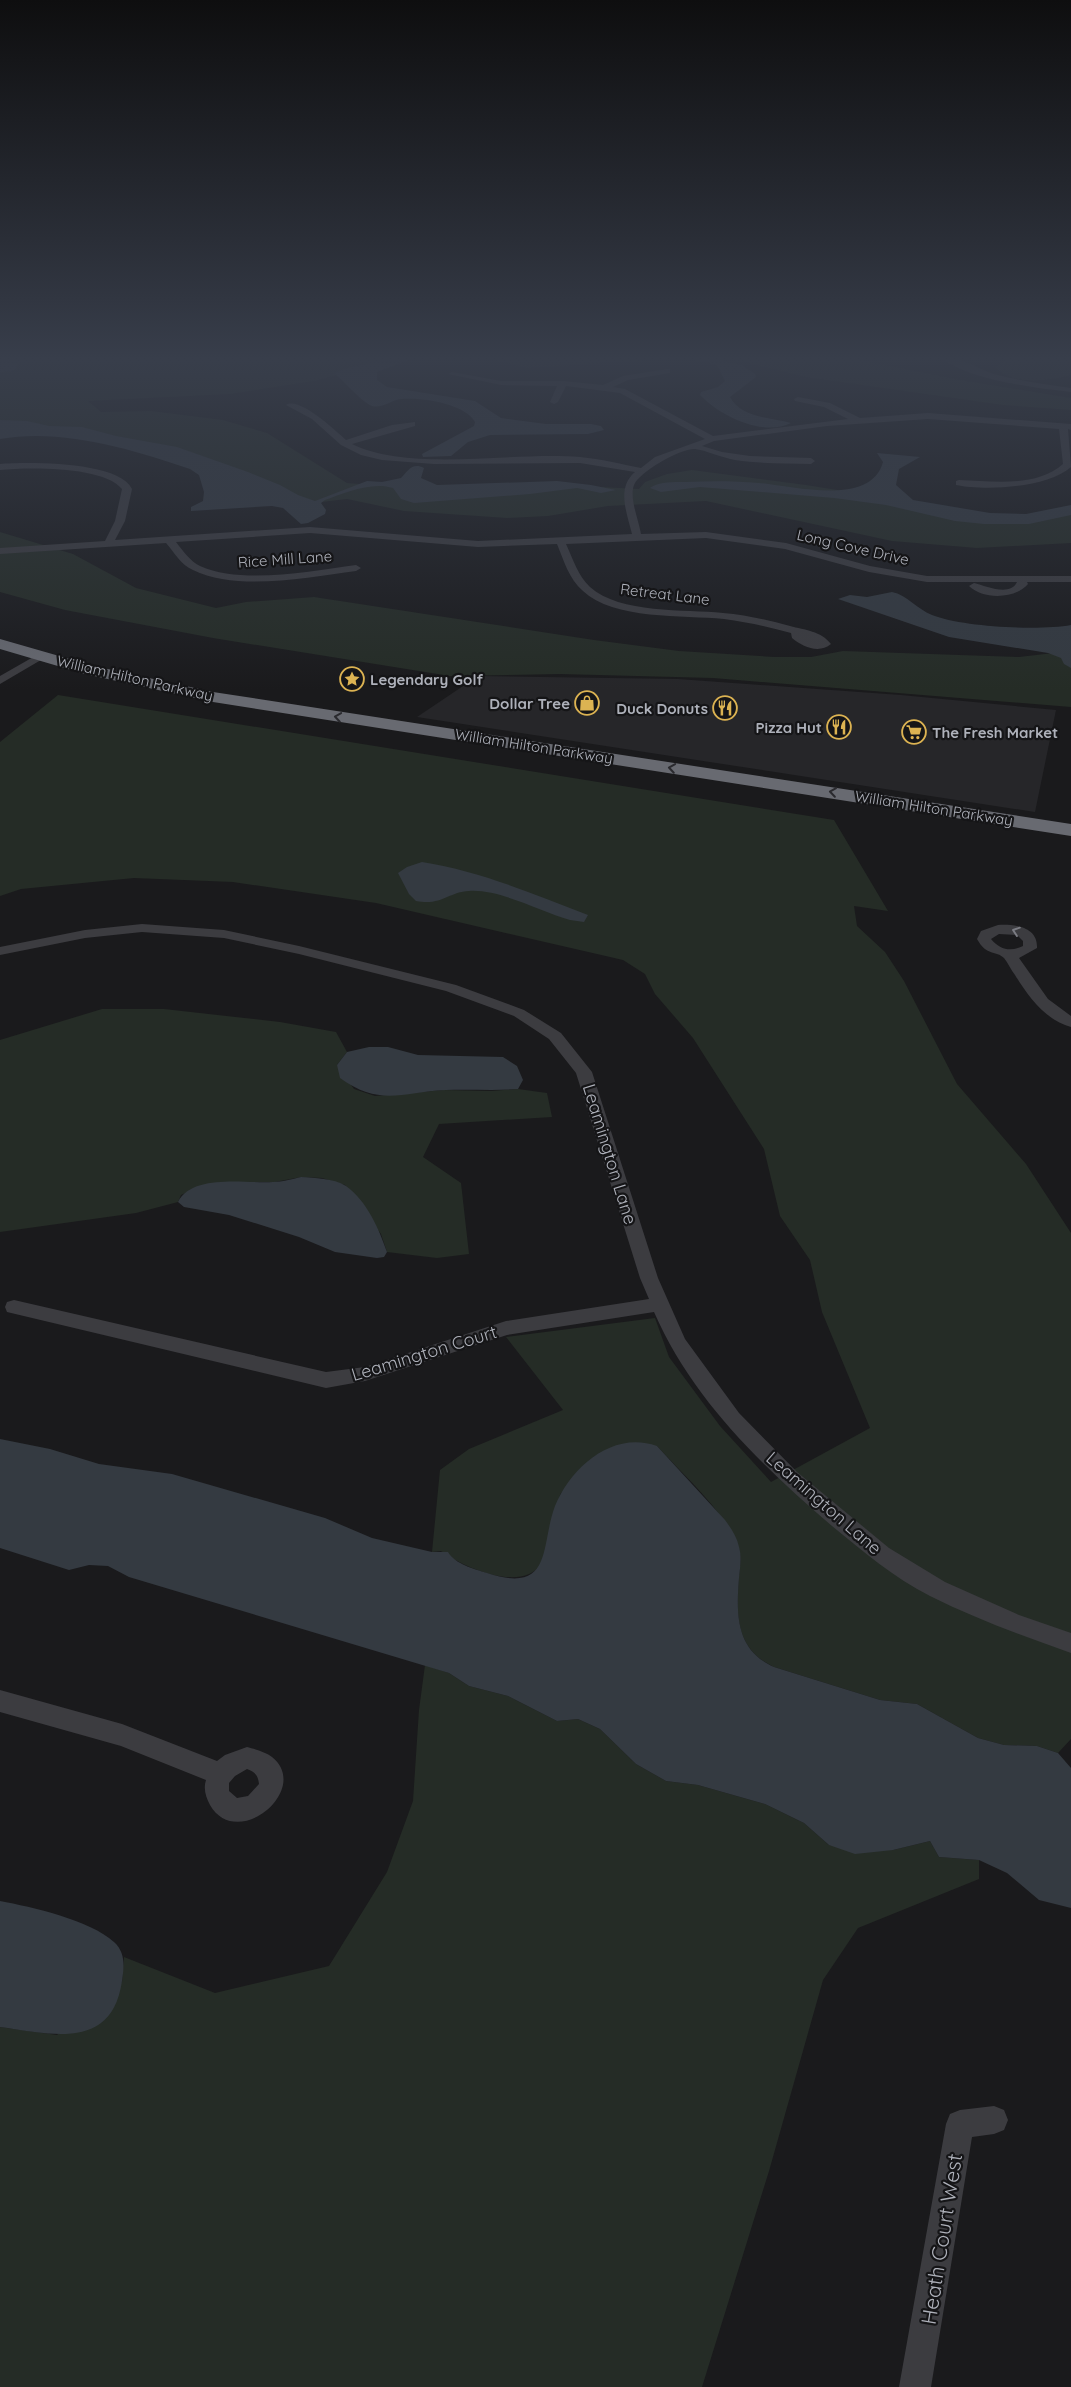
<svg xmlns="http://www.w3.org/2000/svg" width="1071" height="2387" font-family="Quicksand,sans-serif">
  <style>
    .built { fill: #262629 }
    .green { fill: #252c26 }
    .water { fill: #343a41 }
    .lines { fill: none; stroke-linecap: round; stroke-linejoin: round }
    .minor { fill: #3c3c40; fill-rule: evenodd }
    .highway { fill: #686a71; fill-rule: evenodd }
    .oneway { stroke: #2a2a2e }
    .oneway2 { stroke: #7b7c83 }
    .labels { text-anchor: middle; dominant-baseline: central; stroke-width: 4.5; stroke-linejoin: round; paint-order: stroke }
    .far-street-label { font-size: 15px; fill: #aeb1ba; stroke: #151517 }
    .far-poi-label { font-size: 15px; font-weight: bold; fill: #aeb1ba; stroke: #151517; text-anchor: end }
    .street-label { font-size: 18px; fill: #aeb1ba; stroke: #151517 }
    .near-street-label { font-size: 21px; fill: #aeb1ba; stroke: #151517 }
  </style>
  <rect width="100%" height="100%" fill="#1a1a1c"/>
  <path class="built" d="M 478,676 L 678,679 L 901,695 L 1056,710 L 1035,812 L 417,717 Z"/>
  <path class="green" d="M 16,356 L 424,356 L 402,358 L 314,381 L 230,394 L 88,401 L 101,412 L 151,411 L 223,420 L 267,433 L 347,483 L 414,488 L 560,485 L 639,489 L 645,482 L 667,474 L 692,470 L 806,485 L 1020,519 L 1071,510 L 1071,543 L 977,548 L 892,541 L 706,501 L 608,506 L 548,516 L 507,518 L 404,511 L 347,499 L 304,504 L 140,446 L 0,428 L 0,358 Z
    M 474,356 L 840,356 L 960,380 L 1071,398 L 1071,410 L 1003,405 L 806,377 L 732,359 L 662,359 L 528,368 Z
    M 1002,356 L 1071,356 L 1071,375 C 1048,381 1013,386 995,367 L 1005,361 Z
    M 0,532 L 73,554 L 136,588 L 216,608 L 246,602 L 314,597 L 594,640 L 679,651 L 774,657 L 811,657 L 843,651 L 1019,657 L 1071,651 L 1071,707 L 713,678 L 560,674 L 450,676 L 213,638 L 65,610 L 0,592 Z
    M 58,695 L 834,820 L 888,911 L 854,906 L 857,926 L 885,952 L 904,981 L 957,1084 L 1026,1164 L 1071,1233 L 1071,1739 L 1058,1753 L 1037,1746 L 1004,1745 L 978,1738 L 917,1704 L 880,1700 L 774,1667 C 735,1649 736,1614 739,1576 C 740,1567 742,1555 738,1546 C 723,1509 684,1476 657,1446 L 561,1493 C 552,1514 552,1546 542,1563 C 522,1594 463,1567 441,1551 L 432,1552 L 440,1470 L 469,1449 L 563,1410 L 506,1337 L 655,1318 L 669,1357 L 720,1426 L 771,1482 L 870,1428 L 822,1312 L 810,1260 L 780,1216 L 764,1149 L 693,1038 L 655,994 L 645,974 L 623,960 L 376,903 L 233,882 L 134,878 L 21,889 L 0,896 L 0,742 Z
    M 102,1009 L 164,1009 L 280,1022 L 336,1032 L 347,1052 L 337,1065 L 354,1089 L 375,1096 L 444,1090 L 491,1091 L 518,1089 L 547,1093 L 552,1117 L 439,1124 L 423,1157 L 461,1183 L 469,1254 L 437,1258 L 387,1252 L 381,1234 L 345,1185 L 322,1178 L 301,1177 L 275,1182 L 250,1182 L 199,1187 L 181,1195 L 178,1202 L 136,1213 L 0,1232 L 0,1040 Z
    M 425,1665 L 449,1673 L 469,1686 L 508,1696 L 557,1721 L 578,1719 L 600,1729 L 636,1764 L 666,1781 L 698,1785 L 765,1804 L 804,1823 L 829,1845 L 893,1850 L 930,1841 L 939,1857 L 979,1860 L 979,1879 L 858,1928 L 823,1980 L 769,2171 L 702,2387 L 0,2387 L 0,2027 L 57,2035 L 122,1982 L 124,1957 L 215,1993 L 329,1966 L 387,1872 L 413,1801 L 419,1710 Z"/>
  <path class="water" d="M 1,356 L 50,356 L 12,358 L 9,363 L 17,364 L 17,367 L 13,371 L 0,372 Z
    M 390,356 L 419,356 L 377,372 L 377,380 L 387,387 L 475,401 L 501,418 L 546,424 L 591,424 L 601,426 L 604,430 L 588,434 L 490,435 L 468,442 L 451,456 L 423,457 L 422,454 L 474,426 L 475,422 C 465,403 420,397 401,399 C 391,400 382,409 372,406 C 363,403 344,381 335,374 C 340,366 378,365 390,356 Z
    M 679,356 L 713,356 L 726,362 L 742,365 L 755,374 L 756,377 L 730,397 C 741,418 770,417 791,423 C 763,437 720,416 700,395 L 701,392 L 718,387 L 725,381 L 717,365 Z
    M 0,420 L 27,421 L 49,426 L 82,427 L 116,436 L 177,447 L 248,472 L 280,485 L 298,495 L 315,501 L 367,481 L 382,482 L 401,478 C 408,471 412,462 424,468 L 421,478 L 437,485 L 557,481 L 591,485 L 616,490 L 601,493 L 577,488 L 530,494 L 414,503 L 401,499 L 393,488 C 372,481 344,493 325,500 L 321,503 L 326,510 L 325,514 L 308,523 L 301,524 L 283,508 L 272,506 L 191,511 L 191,507 L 203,501 L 204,492 L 199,475 L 190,469 C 131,449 62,428 0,439 Z
    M 877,453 L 920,457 L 899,469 L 896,485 L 913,500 L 990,513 L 1026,514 L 1071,505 L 1071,515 L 1029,524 L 984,524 L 955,521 L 886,505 L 834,498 L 700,487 L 661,492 L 650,488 C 659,481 676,482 687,482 C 711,481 735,481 759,483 C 793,486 871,507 883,462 Z
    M 892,592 C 907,595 917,609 932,615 C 962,627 1039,631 1071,625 L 1071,668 L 1064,664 L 1061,658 L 1048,653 L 949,637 L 838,599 L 850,595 L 867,597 Z
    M 422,862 C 480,871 533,894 588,915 L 584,922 L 570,920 C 539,911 500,889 469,891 C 448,892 442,906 416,901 L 409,894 L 398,873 L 407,867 Z
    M 369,1047 L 388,1047 L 418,1055 L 503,1057 L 517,1066 L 523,1080 L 518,1089 C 494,1091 470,1089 446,1090 C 402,1092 380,1107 340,1078 L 337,1065 L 347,1052 Z
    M 301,1177 C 315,1178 333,1178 346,1186 C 367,1201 379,1229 387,1252 L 384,1257 L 377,1258 L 335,1252 L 299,1237 L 229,1215 L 184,1207 L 178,1202 C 193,1173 247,1184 273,1182 C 282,1182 292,1179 301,1177 Z
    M 0,1439 L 50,1449 L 99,1464 L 172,1474 L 325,1518 L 372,1538 L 432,1552 L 448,1552 C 455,1564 474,1569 487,1573 C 554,1595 540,1545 555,1506 C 571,1467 613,1430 657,1446 L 725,1520 C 731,1528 737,1537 739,1547 C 742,1557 740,1568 739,1578 C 736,1615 736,1650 774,1667 L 880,1700 L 917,1704 L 978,1738 L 1004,1745 L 1037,1746 L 1058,1753 L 1071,1768 L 1071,1908 L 1039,1900 L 1007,1873 L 979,1860 L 939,1857 L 930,1841 L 893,1850 L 855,1854 L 829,1845 L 804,1823 L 765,1804 L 698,1785 L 666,1781 L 636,1764 L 600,1729 L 578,1719 L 557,1721 L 508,1696 L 469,1686 L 449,1673 L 129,1577 L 108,1566 L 89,1565 L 69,1570 L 0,1548 Z
    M 0,1901 C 32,1907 90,1920 114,1942 C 126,1953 124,1967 122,1981 C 112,2051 51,2034 0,2027 Z"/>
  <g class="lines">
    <path class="minor" d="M 939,356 C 956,354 977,369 994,374 C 1019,381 1045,384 1071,388 L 1071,392 C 1036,388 966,380 939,356 Z
      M 667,369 L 670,369 L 670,373 L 628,380 L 613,387 L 625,389 L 713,436 L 848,419 L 824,407 L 795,401 L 794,399 L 798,397 L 830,403 L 860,418 L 928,413 L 1071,424 L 1071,430 L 1068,429 L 1071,467 C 1047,488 986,491 956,485 L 956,481 L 959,480 C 992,481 1036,488 1063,464 L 1059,429 L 928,419 L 827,426 L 714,441 L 702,446 L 722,452 L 750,456 L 811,458 L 815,461 L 811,464 C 786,463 760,464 735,460 C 723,458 705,450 695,449 C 681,448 639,472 634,485 C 629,498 639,521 641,534 L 706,532 L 786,543 L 870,566 L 927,576 L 1071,576 L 1071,582 L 1027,582 L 1028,584 C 1016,599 983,600 969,586 L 974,583 C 986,586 1010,597 1017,582 L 927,582 L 869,572 L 785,549 L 706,538 L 566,544 C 573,559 578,576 590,587 C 620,614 685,609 723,613 C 746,615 768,620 790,626 C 805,630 821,631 831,644 C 819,654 803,647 792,638 L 791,633 C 769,627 747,622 724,619 C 684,615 613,620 583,591 C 569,579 564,561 557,544 L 478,547 L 310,533 L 176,542 C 183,551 190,561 200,566 C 242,585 311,571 356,565 L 361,568 L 356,571 C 308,577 238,592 193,570 C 181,565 174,552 166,543 L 0,554 L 0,548 L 105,541 L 115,521 L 122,489 C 104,466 28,467 0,470 L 0,464 C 28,462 118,461 132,489 L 125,521 L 115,540 L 310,527 L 478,541 L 632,534 C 627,513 616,488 635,472 L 580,463 L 434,464 L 382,460 L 361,455 L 341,445 L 312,419 L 286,405 C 299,396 336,431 346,440 L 392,425 L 415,422 L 415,426 L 352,444 C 411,473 514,451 580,457 C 601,459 621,464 641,468 L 655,457 L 705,439 L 620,393 L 566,386 L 558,402 L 554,404 L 550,402 L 557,386 L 501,385 L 448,374 L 452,372 L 501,381 L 563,381 L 603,385 L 623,376 Z
      M 42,652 L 48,655 L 46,657 L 0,684 L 0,676 Z
      M 142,924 L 224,930 L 299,946 L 456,985 L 524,1010 L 561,1033 L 592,1072 L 658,1278 L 685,1339 L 739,1413 L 797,1472 L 889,1548 L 945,1582 L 1019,1615 L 1071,1633 L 1071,1653 C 1023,1636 976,1619 930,1596 C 894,1578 863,1551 832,1526 C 761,1465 692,1399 654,1312 L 507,1335 L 365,1381 L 326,1388 L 7,1312 L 5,1307 L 7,1302 L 14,1300 L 326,1372 L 365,1367 L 506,1321 L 649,1299 L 640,1278 L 576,1073 L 549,1039 L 514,1016 L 446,991 L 299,954 L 224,938 L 142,932 L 85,938 L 0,955 L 0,947 L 85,930 Z
      M 998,925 C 1015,924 1038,927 1037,948 L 1019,958 L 1048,999 L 1071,1016 L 1071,1027 C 1045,1020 1028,996 1015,975 C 1011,970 1008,963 1004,958 C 996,950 987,957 977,939 L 981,931 ZM 999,934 L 1017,935 L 1023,941 L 1023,946 C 1011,952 1000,950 991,939 Z
      M 0,1690 L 122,1724 L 217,1761 L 225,1755 L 247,1747 C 254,1749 266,1752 272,1757 C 312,1789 237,1852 210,1805 C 206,1797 203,1789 206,1780 L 121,1746 L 0,1712 ZM 247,1769 C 255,1772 258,1775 259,1784 L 248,1796 L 237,1798 L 229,1791 L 229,1783 L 235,1776 Z
      M 994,2106 L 1004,2110 L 1008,2120 L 1004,2130 L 994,2134 L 972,2137 L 931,2387 L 899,2387 L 946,2124 L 950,2114 L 960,2110 Z"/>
    <path class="highway" d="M 0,639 L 94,666 L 213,692 L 1071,824 L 1071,836 L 213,702 L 85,674 L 0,649 Z"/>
  </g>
  <defs><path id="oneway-chevron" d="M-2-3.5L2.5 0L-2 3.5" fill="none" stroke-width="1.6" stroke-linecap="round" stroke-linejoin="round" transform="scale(1.25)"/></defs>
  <g class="oneway">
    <use href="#oneway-chevron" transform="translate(338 717) rotate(-171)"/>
    <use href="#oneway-chevron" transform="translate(672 768) rotate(-171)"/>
    <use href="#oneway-chevron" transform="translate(833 792) rotate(-172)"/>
  </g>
  <use class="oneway2" href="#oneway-chevron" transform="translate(1016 931) rotate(-161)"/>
  <linearGradient id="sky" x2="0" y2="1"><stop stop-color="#0e0e0f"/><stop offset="0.52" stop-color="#383e4b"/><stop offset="1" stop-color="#383e4b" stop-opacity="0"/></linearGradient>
  <rect width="1071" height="690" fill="url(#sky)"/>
  <defs>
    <g id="sight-ring" transform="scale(1.25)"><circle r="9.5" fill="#151517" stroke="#dcb352" stroke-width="1.5"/><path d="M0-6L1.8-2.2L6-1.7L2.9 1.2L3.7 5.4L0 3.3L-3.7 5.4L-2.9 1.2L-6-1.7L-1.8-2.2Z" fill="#dcb352"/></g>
    <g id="shop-ring" transform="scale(1.25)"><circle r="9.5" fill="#151517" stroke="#dcb352" stroke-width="1.5"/><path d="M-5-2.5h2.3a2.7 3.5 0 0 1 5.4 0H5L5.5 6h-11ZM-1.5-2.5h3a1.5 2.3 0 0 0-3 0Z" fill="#dcb352"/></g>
    <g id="restaurant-ring" transform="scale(1.25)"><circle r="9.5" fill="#151517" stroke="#dcb352" stroke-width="1.5"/><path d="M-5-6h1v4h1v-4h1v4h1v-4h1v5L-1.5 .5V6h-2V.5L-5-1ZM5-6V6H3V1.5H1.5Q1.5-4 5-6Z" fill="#dcb352"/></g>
    <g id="supermarket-ring" transform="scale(1.25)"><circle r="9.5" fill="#151517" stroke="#dcb352" stroke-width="1.5"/><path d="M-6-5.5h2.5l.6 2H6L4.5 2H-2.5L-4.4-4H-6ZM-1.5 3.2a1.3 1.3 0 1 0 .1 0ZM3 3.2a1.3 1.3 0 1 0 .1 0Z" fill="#dcb352"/></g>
  </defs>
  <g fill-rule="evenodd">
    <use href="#sight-ring" x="352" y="679"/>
    <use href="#shop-ring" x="587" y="703"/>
    <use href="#restaurant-ring" x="725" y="708"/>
    <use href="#restaurant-ring" x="839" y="727"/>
    <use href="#supermarket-ring" x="914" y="732"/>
  </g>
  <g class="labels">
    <g class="far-street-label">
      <text transform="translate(853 547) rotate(13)">Long Cove Drive</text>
      <text transform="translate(285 559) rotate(-4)">Rice Mill Lane</text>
      <text transform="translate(665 594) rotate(7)">Retreat Lane</text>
      <text transform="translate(135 678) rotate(13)">William Hilton Parkway</text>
      <text transform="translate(534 746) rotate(9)">William Hilton Parkway</text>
      <text transform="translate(934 808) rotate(9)">William Hilton Parkway</text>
    </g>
    <g class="far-poi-label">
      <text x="370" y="679" text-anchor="start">Legendary Golf</text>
      <text x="570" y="703">Dollar Tree</text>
      <text x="708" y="708">Duck Donuts</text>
      <text x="822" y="727">Pizza Hut</text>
      <text x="932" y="732" text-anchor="start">The Fresh Market</text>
    </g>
    <g class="street-label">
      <text transform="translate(610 1154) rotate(73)">Leamington Lane</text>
      <text transform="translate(424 1353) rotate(-17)">Leamington Court</text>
      <text transform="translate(824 1503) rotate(41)">Leamington Lane</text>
    </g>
    <g class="near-street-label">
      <text transform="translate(941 2239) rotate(-81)">Heath Court West</text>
    </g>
  </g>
</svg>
